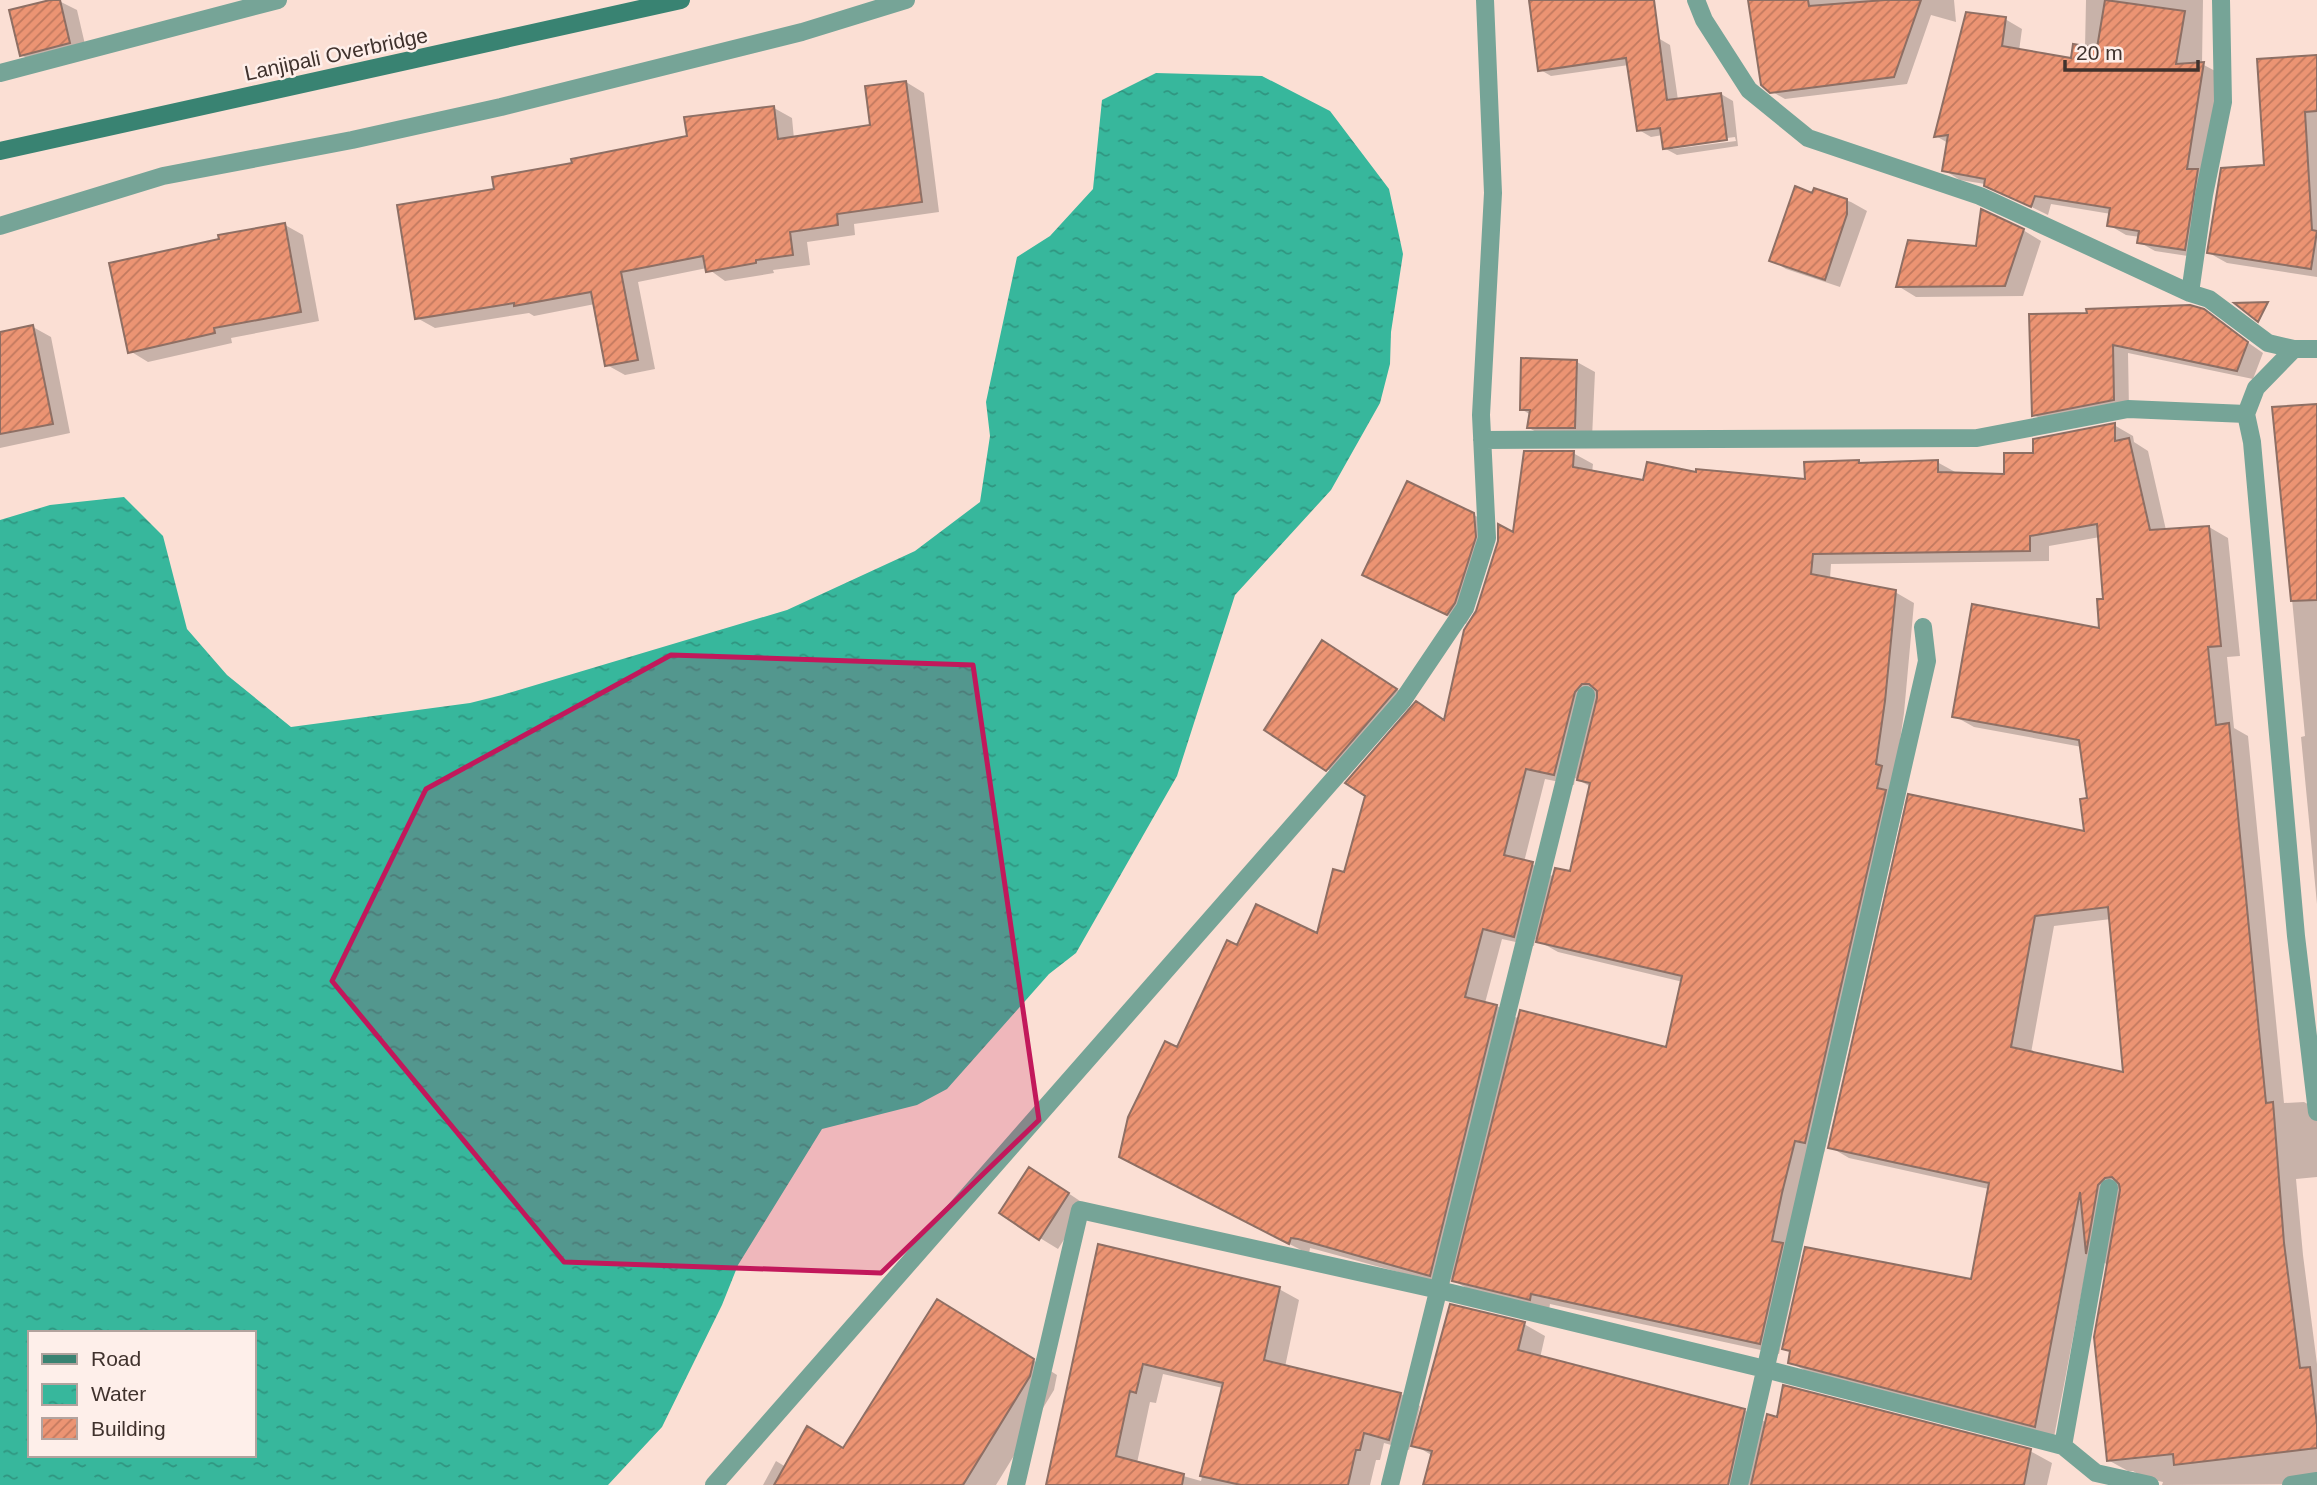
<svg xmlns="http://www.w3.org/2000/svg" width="2317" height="1485" font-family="Helvetica,sans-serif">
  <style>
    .water { fill: url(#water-ripples); fill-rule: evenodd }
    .shadow { fill: #0003; fill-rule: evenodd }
    .building { fill: url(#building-hatch); stroke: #8e6f64; stroke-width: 2; fill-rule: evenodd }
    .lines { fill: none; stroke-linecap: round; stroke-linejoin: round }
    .minor { stroke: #76a497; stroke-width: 18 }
    .secondary { stroke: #398372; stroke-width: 18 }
    .marked { fill: #c2185b; fill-opacity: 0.2; stroke: #c2185b; stroke-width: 5; stroke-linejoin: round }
    .labels { text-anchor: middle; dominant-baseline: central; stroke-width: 5; stroke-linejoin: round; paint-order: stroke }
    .street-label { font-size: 21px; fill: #40322d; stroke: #feefea }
  </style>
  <defs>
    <pattern id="water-ripples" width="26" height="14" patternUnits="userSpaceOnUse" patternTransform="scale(1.75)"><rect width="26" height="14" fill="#37b79c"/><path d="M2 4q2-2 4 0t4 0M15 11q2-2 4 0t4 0" fill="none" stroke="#309580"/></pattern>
    <pattern id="building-hatch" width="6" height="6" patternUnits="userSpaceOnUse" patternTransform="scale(1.75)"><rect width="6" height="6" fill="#ec9473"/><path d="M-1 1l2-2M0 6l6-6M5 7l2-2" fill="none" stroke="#c1795f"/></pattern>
  </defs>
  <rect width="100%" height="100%" fill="#fbdfd4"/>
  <path class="water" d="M 1156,73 L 1262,76 L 1330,111 L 1389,189 L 1403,254 L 1391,332 L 1390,364 L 1380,403 L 1331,490 L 1235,595 L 1177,776 L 1076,953 L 1049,974 L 947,1089 L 917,1105 L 822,1129 L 738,1265 L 722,1305 L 662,1427 L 608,1485 L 0,1485 L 0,520 L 50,505 L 124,497 L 163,536 L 187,629 L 227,675 L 291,727 L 470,703 L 502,695 L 787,610 L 915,551 L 980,502 L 990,436 L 986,402 L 1017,257 L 1050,236 L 1093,189 L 1102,100 ZM 30,1333 L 254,1333 L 254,1455 L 30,1455 Z"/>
  <path class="shadow" d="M 57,0 L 77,10 L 87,53 L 40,65 L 21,55 Z
    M 1528,0 L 1632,0 L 1658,38 L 1670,45 L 1678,100 L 1721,94 L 1733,101 L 1738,146 L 1677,155 L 1664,148 L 1663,135 L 1651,137 L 1639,130 L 1629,65 L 1551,76 L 1539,69 L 1532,6 L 1529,5 ZM 1735,137 L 1736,141 L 1673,149 L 1673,145 Z
    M 1749,0 L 1954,0 L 1956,22 L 1931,15 L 1907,84 L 1785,99 L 1771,91 Z
    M 2086,0 L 2203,0 L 2202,64 L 2219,73 L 2201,258 L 2155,251 L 2139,242 L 2140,237 L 2126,235 L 2109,225 L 2111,214 L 2051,204 L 2048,215 L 1985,184 L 1960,180 L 1944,170 L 1948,143 L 1936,136 L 2005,19 L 2022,29 L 2019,51 L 2072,60 L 2085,48 Z
    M 2317,56 L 2317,277 L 2227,263 L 2209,253 L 2266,167 Z
    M 906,82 L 924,93 L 939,212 L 854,224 L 855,235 L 807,242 L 810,265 L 773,270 L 774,273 L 725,281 L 707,268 L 638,282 L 655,369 L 625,375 L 607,365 L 595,304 L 534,316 L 529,313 L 435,328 L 417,318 L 496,191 L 574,165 L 689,137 L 774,108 L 792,118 L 794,139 L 872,127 Z
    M 1815,190 L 1851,202 L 1867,211 L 1840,287 L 1786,269 L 1771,260 Z
    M 285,225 L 303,235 L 319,321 L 231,338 L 232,343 L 148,362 L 130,351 Z
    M 2023,230 L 2041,241 L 2023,296 L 1916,297 L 1898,286 L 1977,248 Z
    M 2203,311 L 2263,353 L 2253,379 L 2128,353 L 2129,409 L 2049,424 L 2034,415 L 2030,315 Z
    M 33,327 L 51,337 L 70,433 L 0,448 L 0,333 Z
    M 1577,362 L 1595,372 L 1592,438 L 1547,438 L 1529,428 L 1531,415 L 1521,409 Z
    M 2317,406 L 2317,904 L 2301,737 L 2305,736 L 2274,409 Z
    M 2114,425 L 2133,436 L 2134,442 L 2148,451 L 2166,530 L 2209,527 L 2228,538 L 2240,656 L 2227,657 L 2234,728 L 2248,736 L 2284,1103 L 2304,1102 L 2317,1109 L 2317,1177 L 2296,1179 L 2303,1255 L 2317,1364 L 2317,1484 L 2162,1485 L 2163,1482 L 2145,1478 L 2133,1471 L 2128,1471 L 2108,1460 L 2108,1265 L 2089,1254 L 2054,1437 L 1809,1373 L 1790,1362 L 1792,1353 L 1784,1348 L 1972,1281 L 1989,1189 L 1849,1158 L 1830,1147 L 2086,833 L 2089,800 L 2082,747 L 1974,727 L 1954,716 L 2101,630 L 2104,600 L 2100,537 L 2049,546 L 2049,561 L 1831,564 L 1830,579 L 1895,592 L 1914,603 L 1904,713 L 1895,775 L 1896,798 L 1904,802 L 1824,1153 L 1814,1151 L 1791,1250 L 1801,1255 L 1779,1354 L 1550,1304 L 1549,1310 L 1473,1292 L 1451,1279 L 1449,1286 L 1318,1250 L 1310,1248 L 1309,1254 L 1140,1168 L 1178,1049 L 1238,947 L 1318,936 L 1346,874 L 1446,721 L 1480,609 L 1515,534 L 1573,453 L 1593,464 L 1592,473 L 1645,482 L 1697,474 L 1807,481 L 1858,462 L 1863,465 L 1937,462 L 1957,473 L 2006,476 L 2035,455 ZM 1575,778 L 1591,787 L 1571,873 L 1554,877 L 1532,864 L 1524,862 L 1545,779 L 1574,785 ZM 2111,919 L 2125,1074 L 2031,1053 L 2054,926 ZM 1502,939 L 1534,946 L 1535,939 L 1558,952 L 1683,982 L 1667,1049 L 1519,1019 L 1497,1006 L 1485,1003 Z
    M 1474,515 L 1492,525 L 1493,548 L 1472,613 L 1466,624 L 1382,584 Z
    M 1341,653 L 1414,700 L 1345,780 L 1327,769 Z
    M 1047,1179 L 1086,1205 L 1058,1249 L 1040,1238 Z
    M 1279,1289 L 1299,1300 L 1285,1367 L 1401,1394 L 1420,1406 L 1415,1428 L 1418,1429 L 1524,1324 L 1545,1336 L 1540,1358 L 1744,1410 L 1767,1423 L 2030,1451 L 2052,1463 L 2047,1485 L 1425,1485 L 1433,1456 L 1411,1443 L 1409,1450 L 1384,1443 L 1380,1460 L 1376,1460 L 1370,1485 L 1052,1485 L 1078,1394 ZM 1163,1374 L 1223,1388 L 1201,1481 L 1137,1463 L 1150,1402 L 1156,1403 Z
    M 962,1316 L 1057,1375 L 1054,1390 L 996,1485 L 763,1485 L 776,1461 L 786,1467 L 844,1450 Z"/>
  <path class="building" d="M 50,0 L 60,0 L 70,43 L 20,56 L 9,10 Z
    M 1529,0 L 1654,0 L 1667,100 L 1721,93 L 1727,140 L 1663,149 L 1660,128 L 1637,131 L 1626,58 L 1538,71 Z
    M 1748,0 L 1808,0 L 1809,6 L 1885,0 L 1921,0 L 1894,77 L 1770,93 L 1761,85 Z
    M 2105,0 L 2185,11 L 2176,64 L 2204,62 L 2187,169 L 2198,169 L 2185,250 L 2137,243 L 2139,231 L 2107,226 L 2110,208 L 2035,196 L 2031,207 L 1984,186 L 1985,179 L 1942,171 L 1948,135 L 1934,137 L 1966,12 L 2006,17 L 2002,46 L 2071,58 L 2073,44 L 2097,48 Z
    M 2317,55 L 2317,111 L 2305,112 L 2312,230 L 2317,231 L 2311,269 L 2207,253 L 2221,168 L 2264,165 L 2257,59 Z
    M 906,81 L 922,202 L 837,214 L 838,225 L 790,232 L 793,255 L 756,260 L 756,263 L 706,272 L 703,256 L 621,272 L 638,360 L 605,366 L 591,292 L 514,306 L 514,303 L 415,319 L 397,205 L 494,189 L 492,177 L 572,163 L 571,159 L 687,136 L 684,117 L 774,106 L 778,139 L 870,125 L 865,86 Z
    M 1795,186 L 1812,193 L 1814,188 L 1847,199 L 1847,214 L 1825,280 L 1769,261 Z
    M 1981,209 L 2024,229 L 2005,286 L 1896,287 L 1908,240 L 1976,246 Z
    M 285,223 L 301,312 L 214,328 L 215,333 L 128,353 L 109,263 L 219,239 L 218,235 Z
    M 2268,302 L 2258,322 L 2234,303 Z
    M 2190,305 L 2204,309 L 2248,342 L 2237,371 L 2113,345 L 2114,400 L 2032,416 L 2029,314 L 2087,313 L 2086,309 Z
    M 33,325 L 53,424 L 0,434 L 0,332 Z
    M 1521,358 L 1577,360 L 1575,428 L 1527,428 L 1530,410 L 1520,410 Z
    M 2317,404 L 2317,600 L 2291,601 L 2272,407 Z
    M 2115,423 L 2115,441 L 2129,438 L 2150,530 L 2209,526 L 2221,646 L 2208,647 L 2216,725 L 2229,723 L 2266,1103 L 2273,1102 L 2284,1243 L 2300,1368 L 2310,1367 L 2317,1425 L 2317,1448 L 2174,1465 L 2173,1454 L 2107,1461 L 2094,1337 L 2120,1190 L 2119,1184 L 2112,1177 L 2105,1178 L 2098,1185 L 2086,1254 L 2080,1192 L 2035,1427 L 1788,1363 L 1790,1351 L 1782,1349 L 1805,1247 L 1971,1279 L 1989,1183 L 1828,1148 L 1908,794 L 2084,831 L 2080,799 L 2087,798 L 2079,740 L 1952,717 L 1972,604 L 2099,628 L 2097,599 L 2103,599 L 2097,524 L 2030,536 L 2030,551 L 1813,554 L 1811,574 L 1896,590 L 1885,701 L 1876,764 L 1882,766 L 1877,788 L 1886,790 L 1805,1143 L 1795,1141 L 1782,1193 L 1772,1241 L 1783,1243 L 1760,1344 L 1531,1294 L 1530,1300 L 1452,1281 L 1520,1010 L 1666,1047 L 1682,976 L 1536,942 L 1555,868 L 1570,871 L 1590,783 L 1577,780 L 1597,698 L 1597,691 L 1589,684 L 1582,684 L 1575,692 L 1554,775 L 1526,769 L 1504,855 L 1533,862 L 1514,937 L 1483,929 L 1465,997 L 1497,1005 L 1430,1276 L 1298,1239 L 1291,1238 L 1289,1244 L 1119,1157 L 1128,1117 L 1165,1041 L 1177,1047 L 1227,940 L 1237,945 L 1256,904 L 1317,933 L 1333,869 L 1344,872 L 1365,796 L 1345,783 L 1416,701 L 1444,720 L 1464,630 L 1476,611 L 1498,541 L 1498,524 L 1513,532 L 1524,451 L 1574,451 L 1573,467 L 1643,480 L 1647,462 L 1696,472 L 1696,469 L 1805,479 L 1804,462 L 1859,460 L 1859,463 L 1938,460 L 1938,472 L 2004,474 L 2004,453 L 2033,453 L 2033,439 ZM 2108,907 L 2123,1072 L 2011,1047 L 2035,916 Z
    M 1407,481 L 1474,513 L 1476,537 L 1455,603 L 1447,615 L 1362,575 Z
    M 1322,640 L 1397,689 L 1326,771 L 1264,730 Z
    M 1029,1167 L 1069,1193 L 1039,1240 L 999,1213 Z
    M 1098,1244 L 1280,1287 L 1264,1360 L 1401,1393 L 1389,1440 L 1364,1433 L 1360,1450 L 1356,1450 L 1348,1485 L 1241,1485 L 1200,1476 L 1223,1383 L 1143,1364 L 1136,1393 L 1130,1391 L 1116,1456 L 1184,1474 L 1182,1485 L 1046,1485 Z
    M 937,1299 L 1034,1359 L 1030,1376 L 963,1485 L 774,1485 L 807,1426 L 843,1448 Z
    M 1450,1304 L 1525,1322 L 1518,1350 L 1745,1409 L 1728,1485 L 1423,1485 L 1432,1451 L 1411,1446 Z
    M 1783,1385 L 2031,1449 L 2024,1485 L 1751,1485 L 1767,1414 L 1777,1417 Z"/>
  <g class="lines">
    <path class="minor" d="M 1696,0 L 1704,20 L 1749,90 L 1808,138 L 1980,196 L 2190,293 L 2209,299 L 2268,343 L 2294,349 L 2317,349
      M 0,73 L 278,0
      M 0,226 L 163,176 L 352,140 L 501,107 L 802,32 L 906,0
      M 2190,293 L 2204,195 L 2223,102 L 2221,0
      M 2294,349 L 2256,388 L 2246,414 L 2252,442 L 2296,936 L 2317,1112
      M 1482,440 L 1977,438 L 2128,409 L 2246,414
      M 2063,1446 L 2109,1188
      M 714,1485 L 1403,700 L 1465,608 L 1487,538 L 1481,415 L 1493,193 L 1485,0
      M 1016,1485 L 1080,1210 L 1439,1290 L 1765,1369 L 2063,1446 L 2096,1473 L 2150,1485
      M 1390,1485 L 1586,695
      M 1739,1485 L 1927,661 L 1923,627
      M 2291,1485 L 2317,1481"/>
    <path class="secondary" d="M 0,151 L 681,0"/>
  </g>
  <path class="marked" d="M 671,655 L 973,665 L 1039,1120 L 881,1273 L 564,1262 L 332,981 L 426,789 Z"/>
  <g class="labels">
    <g class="street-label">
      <text transform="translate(336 54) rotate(-12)">Lanjipali Overbridge</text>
    </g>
  </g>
  <rect x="28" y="1331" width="228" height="126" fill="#feefea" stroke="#b2a39e" stroke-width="2"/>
  <rect x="42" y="1354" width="35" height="10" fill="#398372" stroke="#b2a39e" stroke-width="2"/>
  <text x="91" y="1366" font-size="21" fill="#40322d">Road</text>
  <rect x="42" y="1384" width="35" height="21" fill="url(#water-ripples)" stroke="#b2a39e" stroke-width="2"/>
  <text x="91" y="1401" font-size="21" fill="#40322d">Water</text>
  <rect x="42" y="1418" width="35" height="21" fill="url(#building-hatch)" stroke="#b2a39e" stroke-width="2"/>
  <text x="91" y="1436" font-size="21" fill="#40322d">Building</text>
  <path d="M2065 60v10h133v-10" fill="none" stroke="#40322d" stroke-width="3.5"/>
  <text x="2076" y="60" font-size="21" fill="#40322d" stroke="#feefea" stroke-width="5" paint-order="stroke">20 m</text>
</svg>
